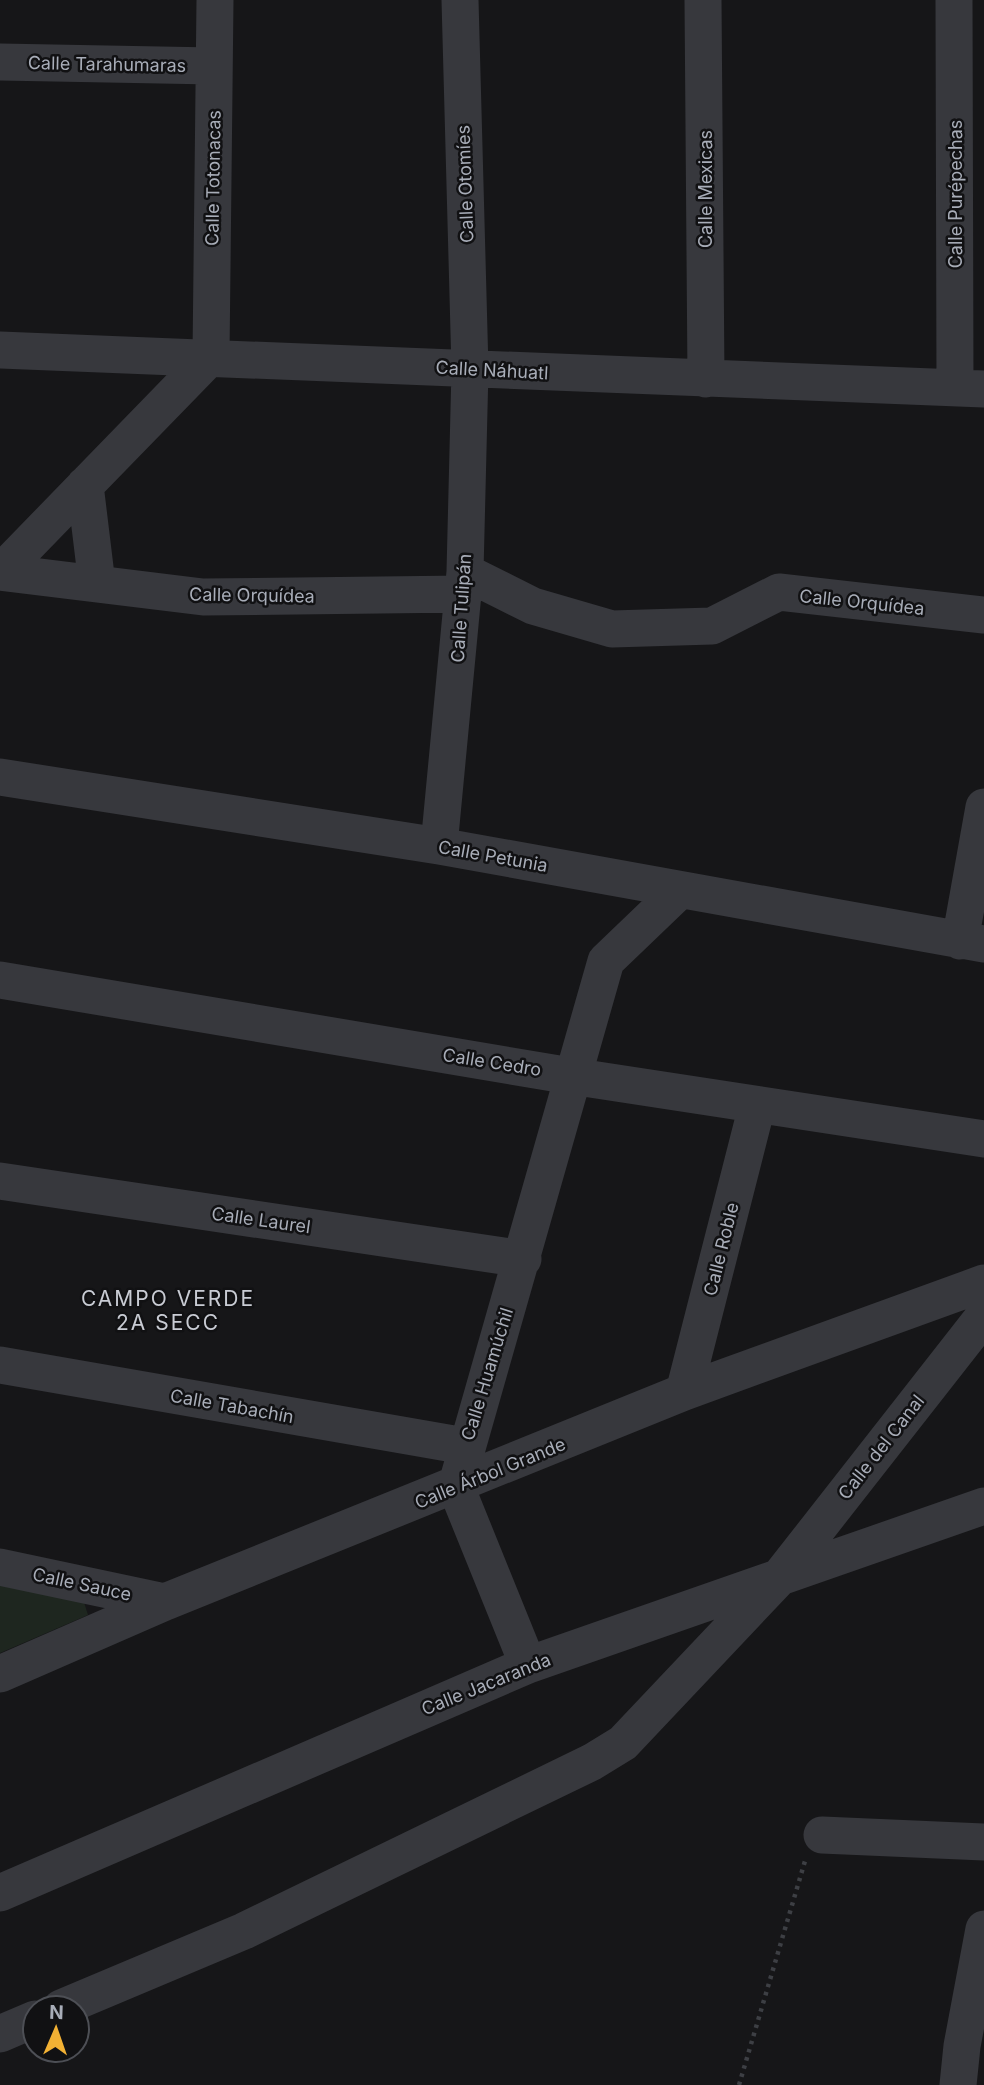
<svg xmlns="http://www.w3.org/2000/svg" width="984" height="2085" font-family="Inter,sans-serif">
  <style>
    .green { fill: #1e261f }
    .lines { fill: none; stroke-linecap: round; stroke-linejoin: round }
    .path { stroke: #3d3f44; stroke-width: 4.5; stroke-dasharray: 3.5 5; stroke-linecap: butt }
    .minor { stroke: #37383d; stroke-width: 37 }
    .labels { text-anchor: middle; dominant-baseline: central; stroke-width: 5; stroke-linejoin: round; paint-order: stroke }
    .street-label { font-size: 18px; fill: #a8adb8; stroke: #111113 }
    .quarter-label { font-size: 21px; letter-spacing: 2px; fill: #c9ccd4; stroke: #111113 }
  </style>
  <rect width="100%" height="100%" fill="#161618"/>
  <path class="green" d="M 0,1585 L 83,1599 L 88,1615 L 0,1653 Z"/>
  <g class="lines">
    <path class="path" d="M 739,2085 L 805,1861"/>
    <path class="minor" d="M 703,0 L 706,379
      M 954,0 L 955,388
      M 0,62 L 214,66
      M 0,350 L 984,389
      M 85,485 L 97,584
      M 0,572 L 203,597 L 464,594
      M 1,572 L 211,356 L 215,0
      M 465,572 L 533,606 L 612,629 L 712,626 L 779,592 L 984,615
      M 0,777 L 439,846 L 984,944
      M 439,846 L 465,572 L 470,369 L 460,0
      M 960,941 L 984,807
      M 0,980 L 571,1076 L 984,1139
      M 0,1181 L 523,1259
      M 0,1365 L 465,1446
      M 684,1392 L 757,1106
      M 0,1567 L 165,1602
      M 528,1665 L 456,1487 L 606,961 L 679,891
      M 0,1674 L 165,1602 L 684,1392 L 984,1283
      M 822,1835 L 984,1842
      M 0,1893 L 528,1665 L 984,1506
      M 61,2008 L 244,1931 L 592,1762 L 623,1743 L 778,1579 L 984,1316
      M 0,2034 L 35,2019
      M 958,2085 L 962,2046 L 984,1929"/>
  </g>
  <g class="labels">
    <g class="street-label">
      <text transform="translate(107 64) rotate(1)">Calle Tarahumaras</text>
      <text transform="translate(213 178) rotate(-89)">Calle Totonacas</text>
      <text transform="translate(465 184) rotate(-92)">Calle Otomíes</text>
      <text transform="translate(705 189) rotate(-90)">Calle Mexicas</text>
      <text transform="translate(955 194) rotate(-90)">Calle Purépechas</text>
      <text transform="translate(492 370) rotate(3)">Calle Náhuatl</text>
      <text transform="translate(252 595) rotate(1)">Calle Orquídea</text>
      <text transform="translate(862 602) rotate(6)">Calle Orquídea</text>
      <text transform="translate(461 608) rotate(-86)">Calle Tulipán</text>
      <text transform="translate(493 856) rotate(10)">Calle Petunia</text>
      <text transform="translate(492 1062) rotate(9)">Calle Cedro</text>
      <text transform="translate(261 1220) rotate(8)">Calle Laurel</text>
      <text transform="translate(721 1249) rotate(-76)">Calle Roble</text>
      <text transform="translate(487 1374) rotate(-73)">Calle Huamúchil</text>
      <text transform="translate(232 1406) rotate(10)">Calle Tabachín</text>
      <text transform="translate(881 1447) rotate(-52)">Calle del Canal</text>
      <text transform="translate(490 1473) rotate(-22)">Calle Árbol Grande</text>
      <text transform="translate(82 1584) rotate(12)">Calle Sauce</text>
      <text transform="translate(486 1684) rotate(-22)">Calle Jacaranda</text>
    </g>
    <g class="quarter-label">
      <text x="168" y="1298">CAMPO VERDE<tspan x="168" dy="24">2A SECC</tspan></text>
    </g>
  </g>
  <g transform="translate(56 2029) rotate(2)"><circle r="33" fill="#111113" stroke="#4d4f55" stroke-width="2"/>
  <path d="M0-5L12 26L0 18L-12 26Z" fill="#f2b134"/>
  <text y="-10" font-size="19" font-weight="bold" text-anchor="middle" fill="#a8adb8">N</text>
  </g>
</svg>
